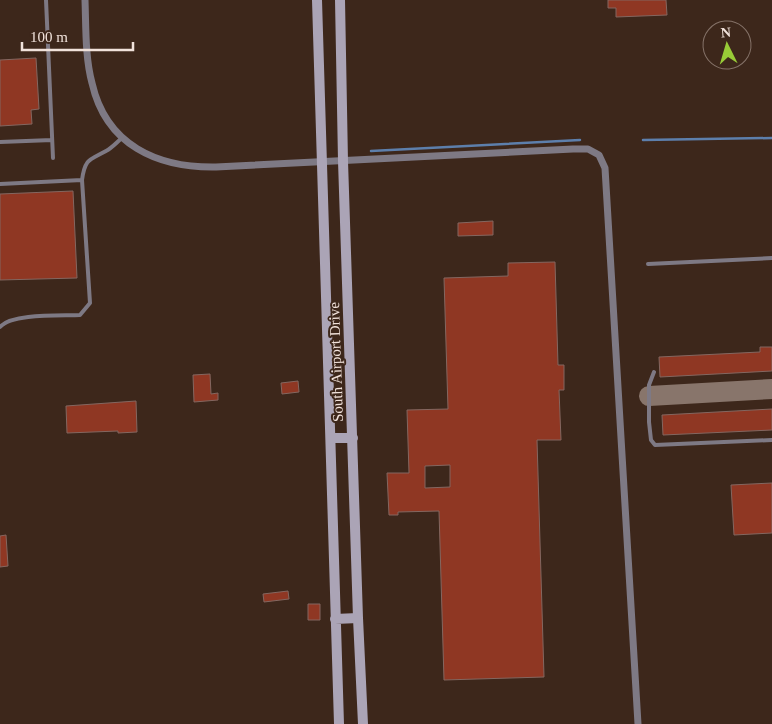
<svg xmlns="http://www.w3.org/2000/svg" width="772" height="724" font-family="Georgia,serif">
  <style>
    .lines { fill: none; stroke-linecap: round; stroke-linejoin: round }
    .stream { stroke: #5d7fac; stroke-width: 2.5 }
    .taxiway { stroke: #88756b; stroke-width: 20 }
    .building { fill: #8f3723; stroke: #846760; fill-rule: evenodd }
    .service { stroke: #7e7984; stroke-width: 4 }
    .minor { stroke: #7e7984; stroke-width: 7 }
    .secondary { stroke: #aba4b6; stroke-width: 10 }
    .labels { text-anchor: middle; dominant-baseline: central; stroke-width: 4; stroke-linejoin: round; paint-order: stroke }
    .street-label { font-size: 15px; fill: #f1e2db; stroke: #3d271b }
  </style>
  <rect width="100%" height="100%" fill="#3d271b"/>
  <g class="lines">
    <path class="stream" d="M 643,140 L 772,138
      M 371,151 L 580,140"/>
    <path class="taxiway" d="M 649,396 L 772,389"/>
  </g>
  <path class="building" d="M 608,0 L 666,0 L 667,15 L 616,17 L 616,8 L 608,8 Z
    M 36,58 L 39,109 L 31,110 L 32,124 L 0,126 L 0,60 Z
    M 73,191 L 77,278 L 0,280 L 0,194 Z
    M 493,221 L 493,235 L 458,236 L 458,223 Z
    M 555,262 L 558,365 L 564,365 L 564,390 L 559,390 L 561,440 L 537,440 L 544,677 L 444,680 L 439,511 L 398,512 L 398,515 L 389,515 L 387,473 L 409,473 L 407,410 L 448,409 L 444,278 L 508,276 L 508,263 ZM 450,465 L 450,487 L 425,488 L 425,466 Z
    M 760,347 L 772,347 L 772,371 L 660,377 L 659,357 L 760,352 Z
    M 210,374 L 211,394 L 218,393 L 218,400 L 194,402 L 193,375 Z
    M 298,381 L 299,392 L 282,394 L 281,383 Z
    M 136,401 L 137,432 L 118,433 L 118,431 L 67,433 L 66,406 Z
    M 772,409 L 772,430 L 663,435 L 662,415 Z
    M 772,483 L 772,533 L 734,535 L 731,485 Z
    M 6,535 L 8,566 L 0,567 L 0,536 Z
    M 288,591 L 289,599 L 264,602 L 263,594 Z
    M 308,604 L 320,604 L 320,620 L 308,620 Z"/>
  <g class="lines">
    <path class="service" d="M 46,0 L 53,158
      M 0,142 L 52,140
      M 82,180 C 85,158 90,160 106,151 C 112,148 117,142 122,138
      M 0,184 L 82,180 L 90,303 L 80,315 C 62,316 12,313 0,327
      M 648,264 L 772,258
      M 654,372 L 649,385 L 649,422 L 651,440 L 655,445 L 772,440"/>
    <path class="minor" d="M 85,0 C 86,27 85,57 92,83 C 106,145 157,168 216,167 L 573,149 L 588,149 L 599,155 L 605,168 L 638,724"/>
    <path class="secondary" d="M 317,0 L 339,724
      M 340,0 L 343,161 L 358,618 L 363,724
      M 331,438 L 353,438
      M 335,619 L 358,618"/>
  </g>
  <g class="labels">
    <g class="street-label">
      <text transform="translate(336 362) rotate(-92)">South Airport Drive</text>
    </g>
  </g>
  <g transform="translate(727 45) rotate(355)"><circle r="24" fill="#3d271b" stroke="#857268"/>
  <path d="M0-4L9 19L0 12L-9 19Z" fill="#98cb37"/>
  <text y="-8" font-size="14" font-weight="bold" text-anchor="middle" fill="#f1e2db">N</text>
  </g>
  <path d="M22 42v8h111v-8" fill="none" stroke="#f1e2db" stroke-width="2.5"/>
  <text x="30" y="42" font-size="15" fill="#f1e2db" stroke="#3d271b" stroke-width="4" paint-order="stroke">100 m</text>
</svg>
